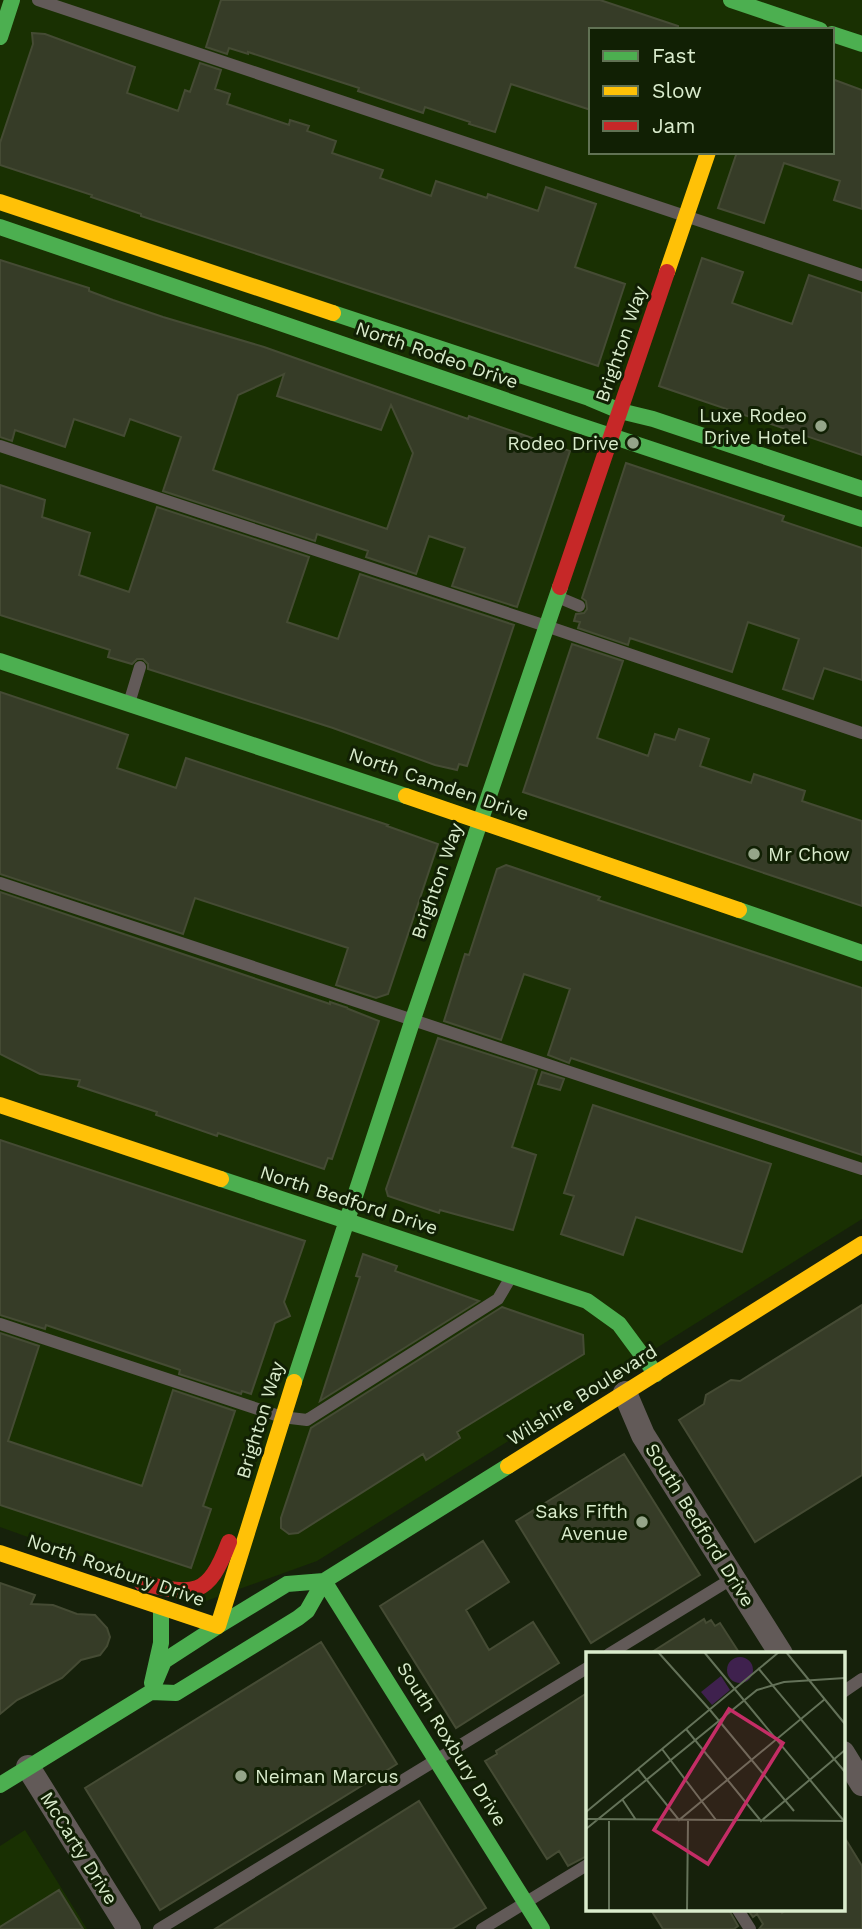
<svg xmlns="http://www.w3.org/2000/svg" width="862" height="1929" font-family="'Work Sans',sans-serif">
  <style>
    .built { fill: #193002; fill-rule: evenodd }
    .building { fill: #363c27; stroke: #454b34; stroke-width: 2; fill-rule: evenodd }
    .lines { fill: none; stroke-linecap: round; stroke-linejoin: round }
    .lane { stroke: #625a58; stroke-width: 12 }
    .street { stroke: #625a58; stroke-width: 24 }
    .fast { stroke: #4caf50; stroke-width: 16 }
    .slow { stroke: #ffc107; stroke-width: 16 }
    .jam { stroke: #c62828; stroke-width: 16 }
    .poi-dot { fill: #95a589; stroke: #112004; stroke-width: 2.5 }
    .labels { text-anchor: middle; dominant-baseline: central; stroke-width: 6; stroke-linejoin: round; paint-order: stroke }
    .street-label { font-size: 19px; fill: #daeccd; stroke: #112004 }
    .poi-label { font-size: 19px; fill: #daeccd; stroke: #112004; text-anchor: end }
    .inset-road { fill: none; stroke: #647259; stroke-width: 2 }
    .view { fill: #c42d66; fill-opacity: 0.15; stroke: #c42d66; stroke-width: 3.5 }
    .inset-edge { fill: none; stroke: #daeccd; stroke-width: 3.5 }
  </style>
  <rect width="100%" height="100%" fill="#16210b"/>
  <path class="built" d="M 0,0 L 862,0 L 862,1219 L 317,1561 L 206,1601 L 0,1527 ZM 591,30 L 832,30 L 832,152 L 591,152 Z
    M 25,1830 L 87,1929 L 0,1929 L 0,1846 Z"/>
  <path class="building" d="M 221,0 L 600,0 L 678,26 L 678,30 L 591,30 L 591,110 L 511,84 L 495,132 L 469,124 L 470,122 L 425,107 L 423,113 L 358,91 L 359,88 L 248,52 L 248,54 L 229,48 L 227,54 L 206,47 Z
    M 32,33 L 45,34 L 135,67 L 127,93 L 178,111 L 185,90 L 190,92 L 200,63 L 221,70 L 215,89 L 230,94 L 227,104 L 289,125 L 290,120 L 309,126 L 307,131 L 336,141 L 332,153 L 383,170 L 380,178 L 431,196 L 436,181 L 487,198 L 488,194 L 538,211 L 546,187 L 596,204 L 575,267 L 625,284 L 598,366 L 141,216 L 141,214 L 91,197 L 92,195 L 0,165 L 0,143 L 33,44 Z
    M 832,79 L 862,90 L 862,209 L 834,200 L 840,181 L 784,163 L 764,223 L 718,208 L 737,152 L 832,152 Z
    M 702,258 L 743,272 L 732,303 L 792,324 L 809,275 L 862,293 L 862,455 L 659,386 Z
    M 0,260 L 89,288 L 89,291 L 113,300 L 163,317 L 264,347 L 468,419 L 469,416 L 570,451 L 517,607 L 452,586 L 465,548 L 429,536 L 416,574 L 366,557 L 368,551 L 317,534 L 315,541 L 163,491 L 181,437 L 130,419 L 124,436 L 74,419 L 65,447 L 15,430 L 12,441 L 0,437 ZM 284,374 L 277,396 L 381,430 L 391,405 L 413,453 L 387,529 L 213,470 L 238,395 Z
    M 626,463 L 784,516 L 782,521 L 862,548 L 862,680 L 824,668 L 813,699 L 783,689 L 799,639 L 748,622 L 732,672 L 630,638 L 628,645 L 578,628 L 580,622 L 574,621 L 576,614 L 584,613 L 587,609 L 586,601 L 582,598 Z
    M 0,485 L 45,500 L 42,517 L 90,533 L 79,575 L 129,592 L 157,507 L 309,557 L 287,622 L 338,639 L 360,574 L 514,625 L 467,766 L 459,764 L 457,770 L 435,765 L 333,728 L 148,669 L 148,664 L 143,659 L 137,659 L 132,664 L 108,657 L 110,650 L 0,615 Z
    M 572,644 L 623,661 L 597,738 L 648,756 L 655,734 L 675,740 L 679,729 L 709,739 L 700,766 L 751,783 L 754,774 L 805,791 L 802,801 L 862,821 L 862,906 L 523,792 Z
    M 0,692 L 128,735 L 117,768 L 176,788 L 186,758 L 388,825 L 387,826 L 438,844 L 388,994 L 376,998 L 336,985 L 348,948 L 195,898 L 183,934 L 0,874 Z
    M 506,865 L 600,897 L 598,900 L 862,988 L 862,1155 L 571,1058 L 569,1063 L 548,1055 L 570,989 L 524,974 L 501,1040 L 444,1021 L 465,954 L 469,955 L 497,869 Z
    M 0,892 L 330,1004 L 330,1002 L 348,1008 L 346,1008 L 379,1021 L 332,1159 L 328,1158 L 324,1169 L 218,1133 L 217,1136 L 156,1115 L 157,1112 L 78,1086 L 80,1080 L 40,1074 L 0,1054 Z
    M 438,1038 L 537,1070 L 512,1147 L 536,1155 L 513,1230 L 440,1210 L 439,1213 L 388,1196 L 386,1189 Z
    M 542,1072 L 564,1079 L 560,1090 L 538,1084 Z
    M 593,1105 L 771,1164 L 742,1252 L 636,1217 L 623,1255 L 561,1234 L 574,1196 L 564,1193 Z
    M 0,1140 L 305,1241 L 284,1302 L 290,1316 L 275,1323 L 251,1394 L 242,1391 L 241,1394 L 179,1374 L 180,1370 L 46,1325 L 45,1329 L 0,1315 Z
    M 363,1254 L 397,1266 L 395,1271 L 479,1301 L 320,1401 L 360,1277 L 356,1276 Z
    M 862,1305 L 862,1475 L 755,1542 L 679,1420 L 704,1404 L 706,1395 L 731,1380 L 740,1381 Z
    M 502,1307 L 583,1335 L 584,1354 L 457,1432 L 460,1438 L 426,1460 L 423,1454 L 298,1533 L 289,1534 L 281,1528 L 281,1518 L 311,1428 Z
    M 0,1333 L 39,1346 L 8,1441 L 142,1486 L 173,1390 L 235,1411 L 203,1506 L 211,1509 L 191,1568 L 0,1505 Z
    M 624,1454 L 700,1575 L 591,1643 L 516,1521 Z
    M 483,1541 L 509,1582 L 466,1610 L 489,1650 L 533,1622 L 559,1663 L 456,1728 L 380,1606 Z
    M 0,1583 L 35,1595 L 31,1604 L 53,1605 L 77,1614 L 95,1615 L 107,1628 L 110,1637 L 107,1646 L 100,1655 L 81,1660 L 62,1678 L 17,1700 L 0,1714 Z
    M 704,1619 L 706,1623 L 711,1620 L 715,1626 L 720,1623 L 740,1654 L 649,1654 Z
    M 321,1642 L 397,1764 L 160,1910 L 85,1788 Z
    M 587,1693 L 587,1856 L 568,1866 L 559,1851 L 547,1859 L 485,1761 L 497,1754 L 496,1751 Z
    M 419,1801 L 486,1908 L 452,1929 L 215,1929 Z
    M 843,1835 L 862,1866 L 862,1929 L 759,1929 L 763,1924 L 757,1914 L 753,1917 L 748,1910 L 780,1910 L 782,1913 L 786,1910 L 843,1910 Z
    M 59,1890 L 83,1929 L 0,1929 L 0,1927 Z
    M 651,1910 L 729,1910 L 738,1926 L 734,1929 L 663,1929 Z"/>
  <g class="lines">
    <path class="lane" d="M 38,0 L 862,275
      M 0,446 L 546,626 L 862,733
      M 560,598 L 579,606
      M 130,700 L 140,667
      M 0,883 L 862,1169
      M 0,1324 L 282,1417 L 307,1420 L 498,1299 L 511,1277
      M 609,1654 L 733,1578
      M 843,1692 L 862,1679
      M 738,1910 L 750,1929
      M 159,1929 L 587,1668
      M 482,1929 L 587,1865"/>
    <path class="street" d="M 625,1393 L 643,1435 L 781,1654
      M 843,1753 L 862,1784
      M 28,1767 L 129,1929"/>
    <path class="fast" d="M 731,0 L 820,30
      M 832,34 L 862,44
      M 0,37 L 12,0
      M 0,227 L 569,422 L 862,519
      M 333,313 L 589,398 L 620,411 L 653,419 L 862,489
      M 0,661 L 406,796
      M 739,910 L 862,953
      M 221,1179 L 587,1301 L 619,1324 L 656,1374
      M 294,1382 L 413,1019 L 560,587
      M 324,1581 L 542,1929
      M 152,1683 L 161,1643 L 161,1609
      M 151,1692 L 164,1661 L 218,1626 L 287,1584 L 324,1581
      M 0,1785 L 151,1692 L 176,1693 L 298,1618 L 307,1611 L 324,1581 L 508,1466"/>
    <path class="slow" d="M 0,202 L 333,313
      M 667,272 L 708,152
      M 406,796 L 739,910
      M 0,1105 L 221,1179
      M 508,1466 L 862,1244
      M 0,1553 L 218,1626 L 294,1382"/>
    <path class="jam" d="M 560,587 L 667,272
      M 142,1583 C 195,1596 208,1597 229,1542"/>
  </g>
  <g class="poi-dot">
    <circle cx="821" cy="426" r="7"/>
    <circle cx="633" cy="443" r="7"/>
    <circle cx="754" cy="854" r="7"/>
    <circle cx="642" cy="1522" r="7"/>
    <circle cx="241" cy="1776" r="7"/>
  </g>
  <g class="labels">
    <g class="street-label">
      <text transform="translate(621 344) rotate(-71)">Brighton Way</text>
      <text transform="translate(437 355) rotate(19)">North Rodeo Drive</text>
      <text transform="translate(439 784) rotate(19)">North Camden Drive</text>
      <text transform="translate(437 881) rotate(-71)">Brighton Way</text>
      <text transform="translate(349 1200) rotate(18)">North Bedford Drive</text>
      <text transform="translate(582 1395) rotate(-32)">Wilshire Boulevard</text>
      <text transform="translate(260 1420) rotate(-73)">Brighton Way</text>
      <text transform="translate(700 1525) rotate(58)">South Bedford Drive</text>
      <text transform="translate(116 1570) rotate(19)">North Roxbury Drive</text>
      <text transform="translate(452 1744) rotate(58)">South Roxbury Drive</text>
      <text transform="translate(79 1848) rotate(58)">McCarty Drive</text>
    </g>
    <g class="poi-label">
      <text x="807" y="415">Luxe Rodeo<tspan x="807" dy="22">Drive Hotel</tspan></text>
      <text x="619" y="443">Rodeo Drive</text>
      <text x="768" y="854" text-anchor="start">Mr Chow</text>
      <text x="628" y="1511">Saks Fifth<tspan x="628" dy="22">Avenue</tspan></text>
      <text x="255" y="1776" text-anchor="start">Neiman Marcus</text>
    </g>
  </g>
  <g transform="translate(586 1652)">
    <rect width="259" height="259" fill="#16210b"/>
    <path d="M141 18a13 13 0 1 1 26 0a13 13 0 1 1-26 0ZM 135,24 L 144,38 L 126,53 L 115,40 Z" fill="#3f214e"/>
    <path class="inset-road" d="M 72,0 L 124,58M 118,0 L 258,169M 200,0 L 259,72M 172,16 L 259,120M 124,58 L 208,159M 100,77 L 175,169 L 259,98M 76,97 L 130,168M 52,117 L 93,168 L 239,47M 36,147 L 50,168M 0,160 L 193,0M 0,167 L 259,169M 258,169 L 258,259M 0,177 L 171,38 L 198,30 L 259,26M 23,259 L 23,169M 101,259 L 102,169"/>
    <path class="view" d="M 143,57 L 197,91 L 122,212 L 68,178 Z"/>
    <rect width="259" height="259" class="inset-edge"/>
  </g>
  <rect x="589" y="28" width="245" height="126" fill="#112004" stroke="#617254" stroke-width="2"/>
  <rect x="603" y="51" width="35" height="10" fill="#4caf50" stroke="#617254" stroke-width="2"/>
  <text x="652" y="63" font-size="21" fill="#daeccd">Fast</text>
  <rect x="603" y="86" width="35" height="10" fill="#ffc107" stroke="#617254" stroke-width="2"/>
  <text x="652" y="98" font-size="21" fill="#daeccd">Slow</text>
  <rect x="603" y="121" width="35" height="10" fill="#c62828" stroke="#617254" stroke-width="2"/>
  <text x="652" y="133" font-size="21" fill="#daeccd">Jam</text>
</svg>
